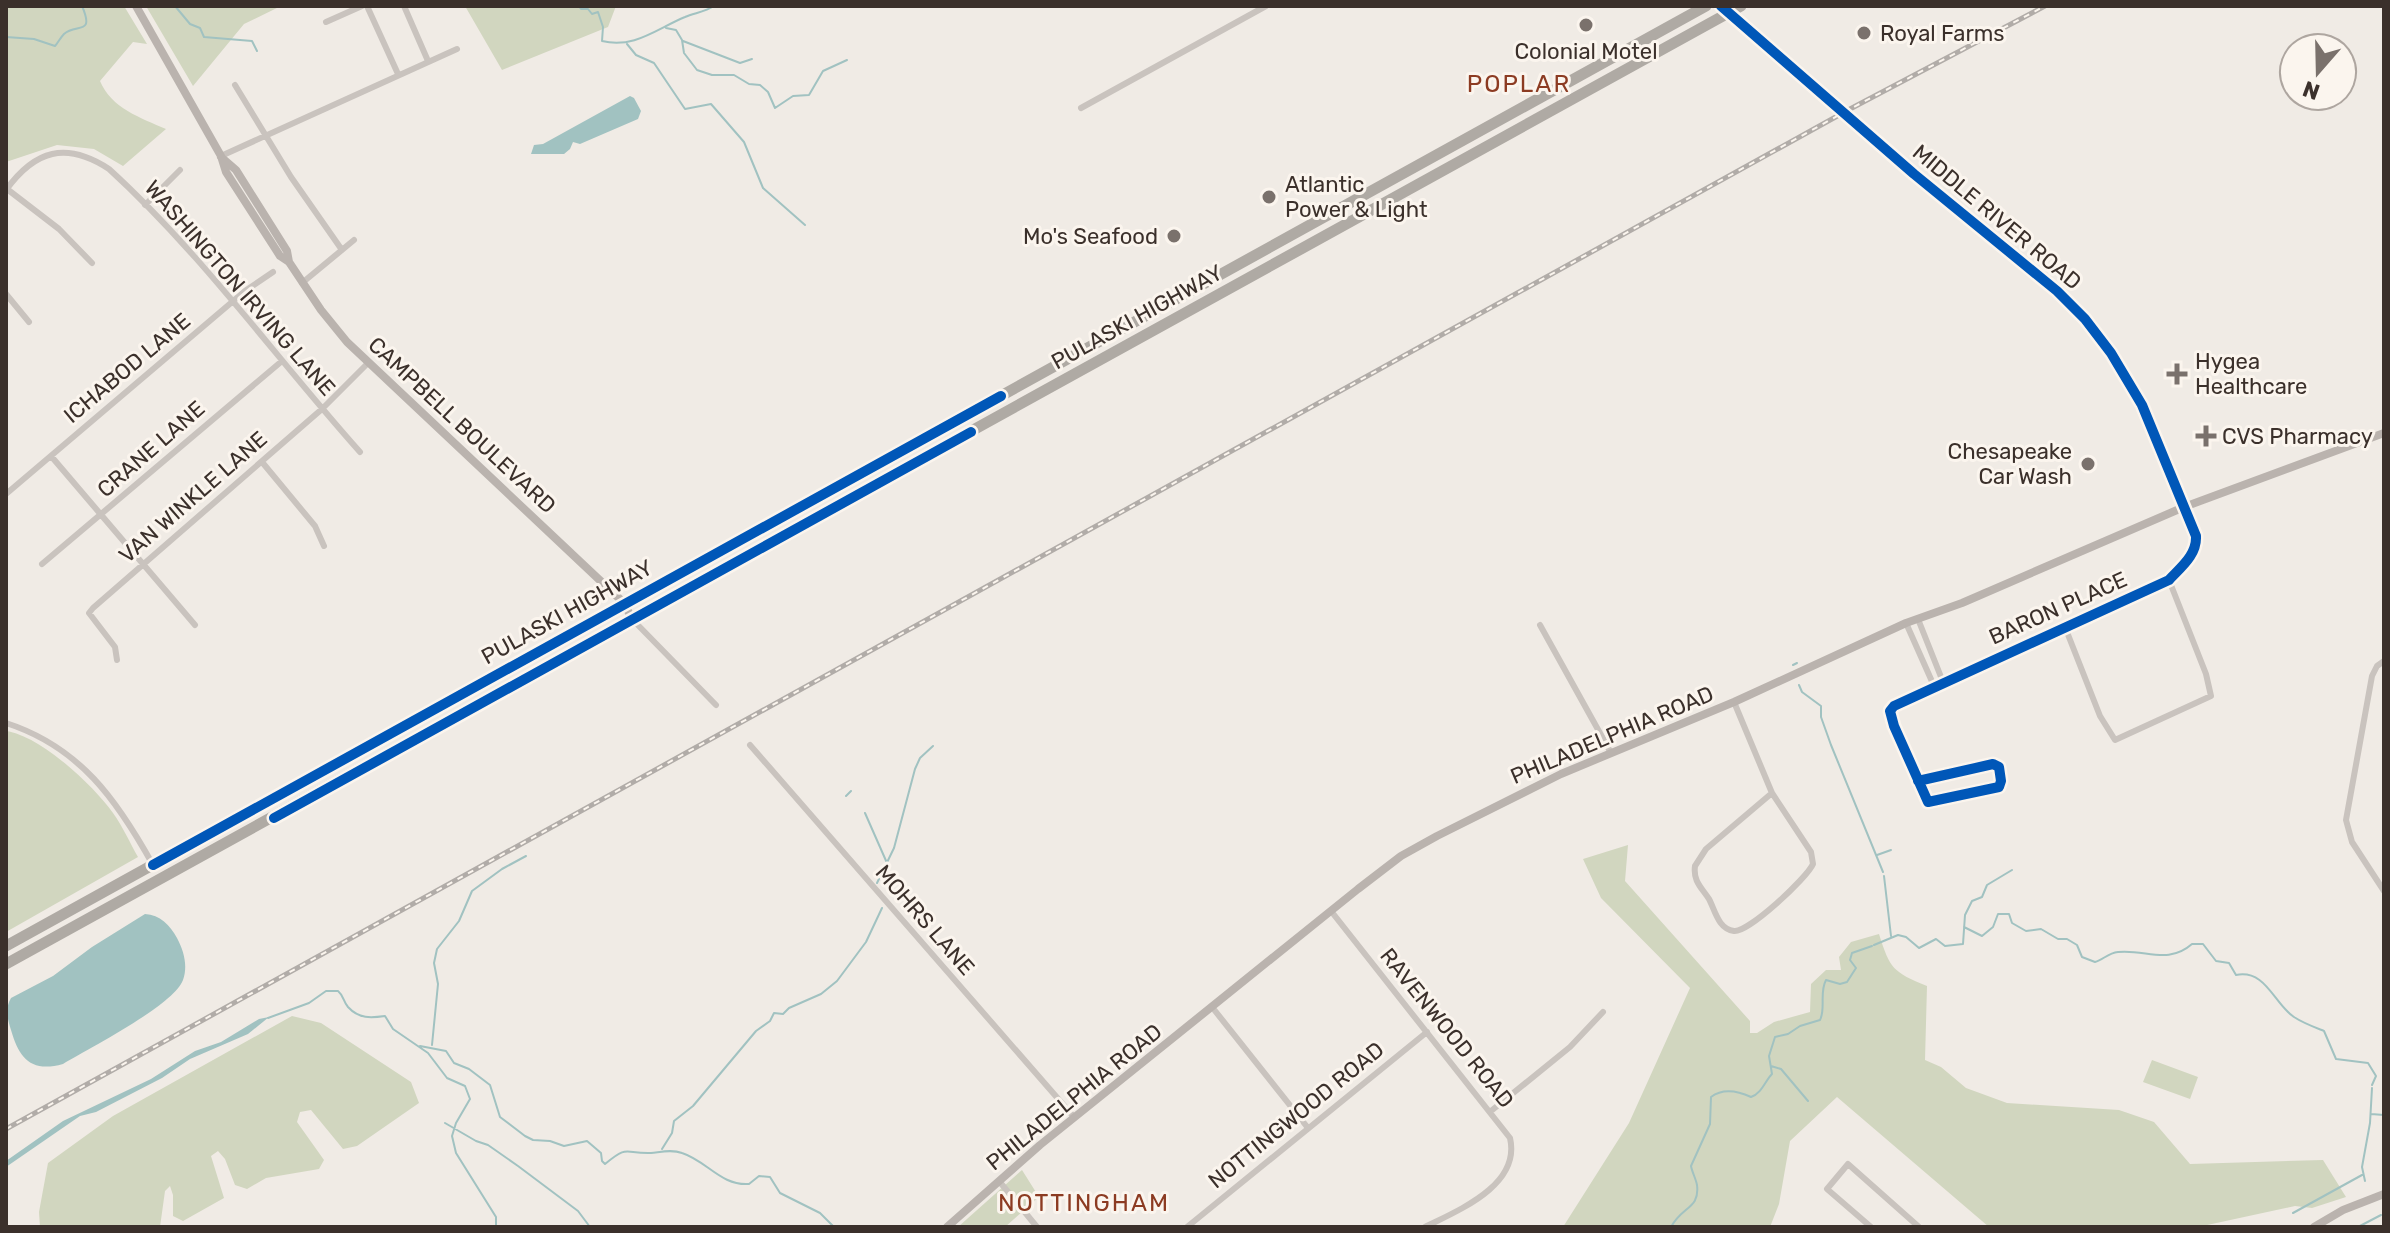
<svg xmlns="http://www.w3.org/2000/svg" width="2390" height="1233" font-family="Rubik,sans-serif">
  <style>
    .green { fill: #d1d6bf }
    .water { fill: #a1c2c1 }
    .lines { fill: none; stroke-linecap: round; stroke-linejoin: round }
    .stream { stroke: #a1c2c1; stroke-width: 2 }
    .street { stroke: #c9c3be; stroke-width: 6 }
    .secondary { stroke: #bab3ae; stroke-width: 8 }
    .highway { stroke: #afaaa4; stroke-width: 11 }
    .rail-casing { stroke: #b1aca8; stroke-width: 5 }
    .rail { stroke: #fbf5ee; stroke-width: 2; stroke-dasharray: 6; stroke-linecap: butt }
    .cycleway-casing { stroke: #fbf5ee; stroke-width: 15 }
    .cycleway { stroke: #0057b8; stroke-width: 10 }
    .poi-dot { fill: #7a716c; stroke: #fbf5ee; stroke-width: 3 }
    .labels { text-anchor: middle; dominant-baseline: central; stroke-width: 6; stroke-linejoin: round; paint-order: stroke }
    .poi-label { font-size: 22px; fill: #3b302b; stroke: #fbf5ee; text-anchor: start }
    .street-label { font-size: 22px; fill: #3b302b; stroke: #fbf5ee }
    .neighbourhood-label { font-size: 24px; letter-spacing: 2px; fill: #8c3b22; stroke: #fbf5ee }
  </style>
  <rect width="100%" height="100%" fill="#f0ebe5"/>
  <path class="green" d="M 6,6 L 124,6 L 147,44 L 133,42 L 100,81 C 111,108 141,118 166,129 L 123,166 L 94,149 L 57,145 L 6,162 Z
    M 146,6 L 281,6 L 244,24 L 193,86 Z
    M 465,6 L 616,6 L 608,27 L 502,70 Z
    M 6,731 C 41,736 93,785 113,813 C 123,827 130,843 138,857 L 6,932 Z
    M 1628,845 L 1625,881 L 1750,1021 L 1750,1033 L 1757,1033 L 1774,1022 L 1810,1012 L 1811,984 L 1826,970 L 1841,970 L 1839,957 L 1851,942 L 1879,934 C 1890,969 1893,972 1927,986 L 1925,1060 L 1941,1067 L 1966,1088 L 2007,1103 L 2119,1110 L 2154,1122 L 2190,1164 L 2323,1160 L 2346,1197 L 2312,1208 L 2295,1206 L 2198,1227 L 1989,1227 L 1837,1097 L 1790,1141 L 1779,1204 L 1770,1227 L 1563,1227 L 1629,1123 L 1690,988 L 1601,898 L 1583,859 Z
    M 292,1016 L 321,1023 L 411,1082 L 419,1103 L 357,1146 L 343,1149 L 311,1110 L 300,1112 L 297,1122 L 324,1160 L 319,1169 L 266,1178 L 247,1189 L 235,1185 L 225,1159 L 218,1151 L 211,1156 L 224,1198 L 183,1221 L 173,1216 L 173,1195 L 170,1186 L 165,1191 L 160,1227 L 40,1227 L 39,1212 L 48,1163 L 113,1116 Z
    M 2152,1060 L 2198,1077 L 2190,1099 L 2143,1082 Z
    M 1022,1170 L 1039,1197 L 1005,1227 L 958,1227 Z"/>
  <path class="water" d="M 630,96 L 634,98 L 641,111 L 638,119 L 580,144 L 573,142 L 570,149 L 564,154 L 531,154 L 534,145 L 543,144 Z
    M 145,914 C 160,915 170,925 177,938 C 184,951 188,966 183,980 C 173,1006 89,1048 63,1064 C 31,1073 19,1058 11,1030 C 7,1017 5,1009 11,998 L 53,976 L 92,947 Z
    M 269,1017 L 248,1034 L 190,1059 L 162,1078 L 96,1112 L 80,1116 L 6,1167 L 6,1161 L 63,1121 L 151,1079 L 195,1051 L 221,1042 L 259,1019 Z"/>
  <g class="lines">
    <path class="stream" d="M 175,6 L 190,24 L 200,28 L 204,37 L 252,41 L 257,51
      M 579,6 L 581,9 L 588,9 L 592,14 L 598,12 L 603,27 L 602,41 C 634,49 656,29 685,17 C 694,13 705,12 714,6
      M 666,28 L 676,30 L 682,40 L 684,53 L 697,70 L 712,75 L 734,75 L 749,84 L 760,85 L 768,92 L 775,108 L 793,96 L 809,95 L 823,71 L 847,60
      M 6,37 L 34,39 L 55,46 C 58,43 60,38 64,34 C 76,23 95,36 82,6
      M 683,41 L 740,63 L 752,59
      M 627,44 L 636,55 L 654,63 L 685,109 L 711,104 L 744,142 L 763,188 L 805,225
      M 1793,665 L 1797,663
      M 1799,685 L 1802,692 L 1821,706 L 1821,717 L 1831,745 L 1883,872
      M 846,796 L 851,791
      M 865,813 L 887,863
      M 1877,855 L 1891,850
      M 1884,876 L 1891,936
      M 877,883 L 894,848 L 915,769 L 920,758 L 933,746
      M 1964,927 L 1982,936 L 1993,927 L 1998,914 L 2009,914 L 2012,923 L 2026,931 L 2041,929 L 2058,939 L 2067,939 L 2077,945 L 2082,957 L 2095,962 C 2103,960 2108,953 2118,952 C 2146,949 2168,965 2192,944 L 2203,944 L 2216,961 L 2229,963 L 2236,975 C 2266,969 2274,1004 2294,1017 C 2303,1023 2314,1027 2324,1031 L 2336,1059 L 2368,1063 L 2376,1076 L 2372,1085
      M 1874,945 L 1898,935 L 1906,937 L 1919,948 L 1936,939 L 1945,946 L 1963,944 L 1965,915 L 1972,901 L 1982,897 L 1987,885 L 2012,870
      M 268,1018 L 309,1003 L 326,991 L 338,991 C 344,996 343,1001 348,1007 C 359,1019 371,1018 385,1016 L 393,1029 L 428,1053 L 447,1078 L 465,1086 L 470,1099 L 456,1123 L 452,1136 L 456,1153 L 496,1217 L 496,1227
      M 432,1045 L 438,984 L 434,963 L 437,949 L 459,921 L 472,891 L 502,869 L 526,856
      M 420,1046 L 446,1051 L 454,1063 L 469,1069 L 490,1085 L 500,1117 L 525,1136 L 533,1140 L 550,1141 L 564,1146 L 587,1141 L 601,1153 L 602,1161 L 605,1164 C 629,1144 624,1154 651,1153 C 661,1152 672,1149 682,1153 C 707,1161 721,1186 749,1184 L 759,1176 L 770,1177 L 780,1193 L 820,1213 L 834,1227
      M 1771,1066 L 1781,1069 L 1808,1101
      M 2371,1114 L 2384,1115
      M 445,1123 L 476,1141 L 488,1145 L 518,1166 L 578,1211 L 590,1227
      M 662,1149 L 672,1133 L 674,1121 L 693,1106 L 756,1031 L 770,1021 L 774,1013 L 783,1014 L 789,1008 L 821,994 L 837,981 L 866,942 L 882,908
      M 2365,1181 L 2362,1167 L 2370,1123 L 2372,1088
      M 2293,1213 L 2362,1175
      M 1671,1227 C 1682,1206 1700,1209 1697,1185 C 1696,1179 1692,1172 1691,1166 L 1710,1124 L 1711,1097 C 1723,1088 1738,1091 1751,1097 C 1762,1093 1765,1081 1772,1074 L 1769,1056 L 1775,1037 L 1788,1034 L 1800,1026 L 1820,1020 C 1826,1008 1819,993 1826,980 L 1840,984 L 1847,982 L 1856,968 L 1850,960 L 1852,953 L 1872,946
      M 2358,1227 L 2381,1215"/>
    <path class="street" d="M 367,6 L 398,74
      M 404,6 L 428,61
      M 326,22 L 362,6
      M 235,85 L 291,177 L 342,250
      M 1081,108 L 1266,6
      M 221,156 L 457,49
      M 7,189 L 59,229 L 92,263
      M 6,190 C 35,150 66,141 109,169 C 202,254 276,358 360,452
      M 145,205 L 180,170
      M 302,283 L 354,240
      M 6,294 L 29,322
      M 51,456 L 195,625
      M 262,462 L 315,526 L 324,546
      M 6,494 L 245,291 L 273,272
      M 42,564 L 282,361
      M 632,619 L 716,705
      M 1918,619 L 1943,682
      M 1906,623 L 1934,686
      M 1540,625 L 1611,753
      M 2065,627 L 2100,716 L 2115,740 L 2211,696 L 2206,674 L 2169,580
      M 117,660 L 115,647 L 89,613 L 93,608 L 322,409 L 369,362
      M 2384,661 L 2377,666 L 2372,676 L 2346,820 L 2352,842 L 2384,891
      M 1734,702 L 1772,793
      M 6,723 C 80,747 117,800 153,865
      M 750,745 L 1074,1117
      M 1918,781 L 1993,764 L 1999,767 L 2001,781 L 1999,787 L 1928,802 L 1894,726 L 1890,711 L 1894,706 L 2169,580 C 2199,548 2201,548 2184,507
      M 1772,793 L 1811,852 L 1813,864 C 1807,878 1748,933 1734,931 C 1718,929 1715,910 1709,899 C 1701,887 1693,881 1695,866 L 1706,849 Z
      M 1331,911 L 1510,1138 C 1521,1185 1459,1210 1425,1227
      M 1212,1007 L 1308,1128
      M 1491,1111 L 1570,1047 L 1603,1012
      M 999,1181 L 1037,1227
      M 1187,1227 L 1427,1032
      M 1871,1227 L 1827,1189 L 1848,1164 L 1919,1227"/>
    <path class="secondary" d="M 136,6 L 221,156 L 226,172 L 280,256 L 289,262 L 321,310 L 347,342 L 624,603 L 632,619
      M 1721,6 L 1914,174 L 2057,291 L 2085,319 L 2111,353 L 2142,405 L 2184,507
      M 221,157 L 236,170 L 287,251 L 289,262
      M 947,1227 L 1040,1145 L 1358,889 L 1401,856 L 1437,836 L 1561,774 L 1734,702 L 1906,623 L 1962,603 L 2184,507 L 2384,433
      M 2314,1227 L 2343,1210 L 2384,1194"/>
    <path class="highway" d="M 6,946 L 1706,6
      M 6,964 L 1741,6"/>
    <g class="rail-casing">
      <path id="rail" d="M 6,1129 L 1850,109 L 2045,6"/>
    </g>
    <use href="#rail" class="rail"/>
    <g class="cycleway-casing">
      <path id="cycleway" d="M 1721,6 L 1914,174 L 2057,291 L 2085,319 L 2111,353 L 2142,405 L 2196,536 C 2197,555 2181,567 2169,580 L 1894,706 L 1890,711 L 1894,726 L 1928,802 L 1999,787 L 2001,781 L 1999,767 L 1993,764 L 1918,781
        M 274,818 L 971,432
        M 153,865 L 1001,396"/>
    </g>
    <use href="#cycleway" class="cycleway"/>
  </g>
  <g class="poi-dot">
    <circle cx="1586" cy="25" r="8"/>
    <circle cx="1864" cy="33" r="8"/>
    <circle cx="1269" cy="197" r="8"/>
    <circle cx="1174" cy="236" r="8"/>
    <path d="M2173 362h8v8h8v8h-8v8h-8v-8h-8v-8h8z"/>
    <path d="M2202 424h8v8h8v8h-8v8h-8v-8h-8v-8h8z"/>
    <circle cx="2088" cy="464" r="8"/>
  </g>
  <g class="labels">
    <g class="poi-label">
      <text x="1880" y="33">Royal Farms</text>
      <text x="1586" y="51" text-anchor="middle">Colonial Motel</text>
      <text x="1285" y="184">Atlantic<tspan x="1285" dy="25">Power &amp; Light</tspan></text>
      <text x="1158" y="236" text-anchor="end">Mo's Seafood</text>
      <text x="2195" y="361">Hygea<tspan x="2195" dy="25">Healthcare</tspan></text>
      <text x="2222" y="436">CVS Pharmacy</text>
      <text x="2072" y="451" text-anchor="end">Chesapeake<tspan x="2072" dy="25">Car Wash</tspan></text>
    </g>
    <g class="street-label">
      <text transform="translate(1997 217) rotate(40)">MIDDLE RIVER ROAD</text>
      <text transform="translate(240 288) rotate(49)">WASHINGTON IRVING LANE</text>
      <text transform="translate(1137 317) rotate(-29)">PULASKI HIGHWAY</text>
      <text transform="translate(127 368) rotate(-40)">ICHABOD LANE</text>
      <text transform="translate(462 425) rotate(43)">CAMPBELL BOULEVARD</text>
      <text transform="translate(151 449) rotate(-41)">CRANE LANE</text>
      <text transform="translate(193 497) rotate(-41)">VAN WINKLE LANE</text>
      <text transform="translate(2058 608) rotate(-24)">BARON PLACE</text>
      <text transform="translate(567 612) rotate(-29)">PULASKI HIGHWAY</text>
      <text transform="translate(1612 735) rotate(-23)">PHILADELPHIA ROAD</text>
      <text transform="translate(925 920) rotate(49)">MOHRS LANE</text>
      <text transform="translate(1447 1028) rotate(51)">RAVENWOOD ROAD</text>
      <text transform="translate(1074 1097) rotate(-39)">PHILADELPHIA ROAD</text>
      <text transform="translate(1296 1115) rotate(-39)">NOTTINGWOOD ROAD</text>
    </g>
    <g class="neighbourhood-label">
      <text x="1519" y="84">POPLAR</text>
      <text x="1084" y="1203">NOTTINGHAM</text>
    </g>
  </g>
  <rect width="2390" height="1233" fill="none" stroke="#3b302b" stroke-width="16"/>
  <g transform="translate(2318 72) rotate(200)"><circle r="38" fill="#fbf5ee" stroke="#aea6a0" stroke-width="2"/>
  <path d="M0-6L14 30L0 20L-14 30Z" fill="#7a716c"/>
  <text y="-12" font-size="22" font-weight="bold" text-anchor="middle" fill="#3b302b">N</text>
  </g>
</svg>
